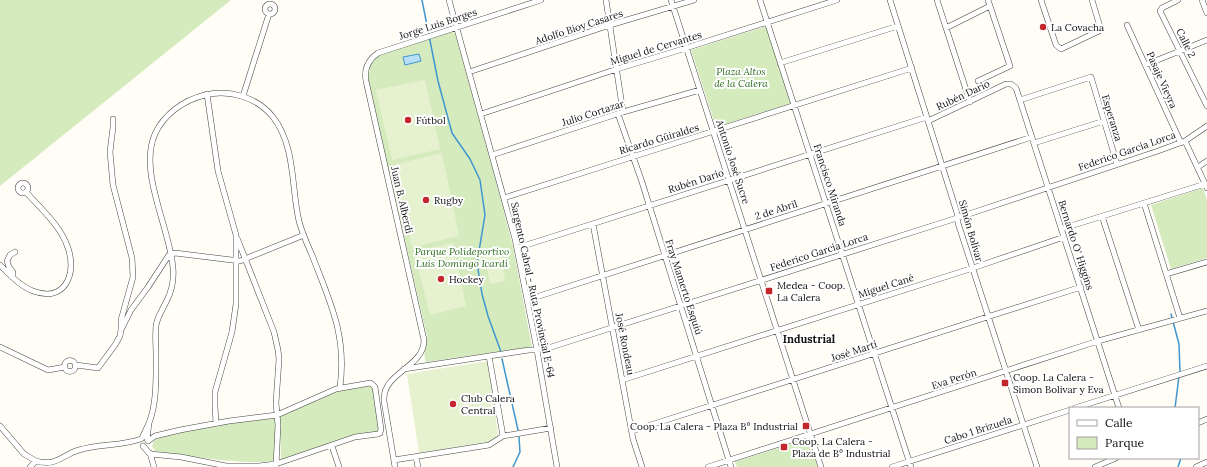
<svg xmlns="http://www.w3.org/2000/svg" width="1207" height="467" font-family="Lora,serif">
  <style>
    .green { fill: #d5ebbd }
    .pitch { fill: #e6f2cf }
    .water { fill: #b9e0f7; stroke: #3f96cf }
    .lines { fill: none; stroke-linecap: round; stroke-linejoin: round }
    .stream { stroke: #3f96cf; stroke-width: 1.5 }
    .minor-casing { stroke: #444; stroke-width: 6 }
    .minor { stroke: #fff; stroke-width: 5 }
    .poi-dot { fill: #c4262e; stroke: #fff; stroke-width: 1.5 }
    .labels { text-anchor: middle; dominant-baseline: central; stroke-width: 4; stroke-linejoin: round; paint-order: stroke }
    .street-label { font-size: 10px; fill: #111; stroke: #fff }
    .poi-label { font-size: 10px; fill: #111; stroke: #fff; text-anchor: start }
    .park-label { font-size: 10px; font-style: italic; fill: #2f6b1f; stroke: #fff }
    .neighbourhood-label { font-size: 11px; font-weight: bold; fill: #111; stroke: #fff }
  </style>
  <rect width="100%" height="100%" fill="#fffdf5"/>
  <path class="green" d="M 0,0 L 231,0 L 0,186 Z
    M 767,26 L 792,103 L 716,127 L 691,50 Z
    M 452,32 L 455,33 L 494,174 L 513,247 L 532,347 L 426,362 C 422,353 427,346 427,336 L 368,81 L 368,69 L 375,57 Z
    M 1203,188 L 1207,200 L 1207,258 L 1171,269 L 1151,205 Z
    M 371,386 L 373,388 L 379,430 L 377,432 L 356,435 L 281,460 L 280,416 L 339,390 Z
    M 273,418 L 275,419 L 275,460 C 258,467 177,455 155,451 L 152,446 L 154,441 L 158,438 L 218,424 Z
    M 809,438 L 818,467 L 737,467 L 735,462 Z"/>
  <path class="pitch" d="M 425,80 L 440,149 L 392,160 L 376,90 Z
    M 442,153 L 459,236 L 412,247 L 393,165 Z
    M 453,243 L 466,306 L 430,315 L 414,252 Z
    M 501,253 L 505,281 L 490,284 L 485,256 Z
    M 488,361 L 498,435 L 494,441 L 419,453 L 407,374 Z"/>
  <path class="water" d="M 419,54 L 421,61 L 405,65 L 403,57 Z"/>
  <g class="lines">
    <path class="stream" d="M 422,0 L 438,81 L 452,133 L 470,159 L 480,180 L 485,215 L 477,263 L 482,294 L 488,316 L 501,352
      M 1171,314 L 1179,344 L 1180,372
      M 502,359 L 518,430
      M 1175,408 L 1179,376
      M 513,467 L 520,452 L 519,437
      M 1178,467 L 1181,458"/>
    <g class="minor-casing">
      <path id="minor" d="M 449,0 L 515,239 L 537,350 L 557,467
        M 606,0 L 623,112
        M 671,0 L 821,467
        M 760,0 L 911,467
        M 890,0 L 957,213 L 958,223 L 1037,467
        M 937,0 L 970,102
        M 1041,0 L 1056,45 L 1061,49 L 1101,30 L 1092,0
        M 1178,0 L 1162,8 L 1160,11 L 1207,106
        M 1202,0 L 1207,13
        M265 9a5 5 0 1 1 10 0a5 5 0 1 1-10 0Z
        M 1127,25 L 1181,143
        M 946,28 L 990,6
        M 780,63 L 898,26
        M 1145,65 L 1207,40
        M 469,72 L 610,25 L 694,0
        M 978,81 L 1010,66 L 988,0
        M 207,94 L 218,171 L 236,235 L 236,304 L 232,332 L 215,392 L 215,406 L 216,423
        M 243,96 L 269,14
        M 1020,100 L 1091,77 L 1117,164
        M 481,114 L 617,69 L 670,53 L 837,0
        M 618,114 L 642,182 L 731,467
        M 928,121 L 1006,84 L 1011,84 L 1016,88 L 1119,408
        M 1185,141 L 1207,188
        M 1034,143 L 1104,121
        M 492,155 L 623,112 L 700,90
        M 1198,167 L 1207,161
        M18 188a5 5 0 1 1 10 0a5 5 0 1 1-10 0Z
        M 504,198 L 632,157 L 912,68
        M 1144,203 L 1180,318
        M 1102,216 L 1139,330
        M 593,224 L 633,439 L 642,467
        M 1061,229 L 1205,184
        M 237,238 L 274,332 L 278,350 L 279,359 L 276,403 L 278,425 L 276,466
        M 517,248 L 927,117
        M 0,265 C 10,275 20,286 33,291 C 65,303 77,274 68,248 C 61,226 41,209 26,192
        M 1166,274 L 1207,262
        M 12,277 L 13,272 L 9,267 L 7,261 L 10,255 L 15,252
        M 527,300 L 1032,137
        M 121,330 L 131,310 L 148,287 L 169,255 L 175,253 L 240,261 L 304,235
        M 0,347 L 48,370 L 65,367
        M 489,356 L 503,436
        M64.5 366a5.5 5.5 0 1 1 11 0a5.5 5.5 0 1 1-11 0Z
        M 76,365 L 98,368 L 115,345 L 120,336 L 121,330 L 121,320 L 133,277 L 132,258 L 113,185 L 110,152 L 113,127 L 113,119
        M 404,369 L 489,356 L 529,350 L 545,349 L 957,218 L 1158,151 L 1185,141 L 1207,126
        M 622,380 L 973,268 L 1064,237
        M 1075,408 L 1207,366
        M 149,423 C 157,403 156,377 156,355 C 156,346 155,336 156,326 C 157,317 163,309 167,300 C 172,290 174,279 173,268 C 170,228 138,172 155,134 C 164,114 184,100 205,95 C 229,89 257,97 273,117 C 296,147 291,187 299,221 C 302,233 307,244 312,255 C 330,302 347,335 340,387
        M 1198,423 L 1207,419
        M 0,426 L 24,454 L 36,461
        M 632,431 L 1081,287
        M 142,438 L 149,423 L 147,439
        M 143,446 L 150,454 L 181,457 L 226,466 L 259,466 L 276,464 L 355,437 L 378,434 L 380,433 L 381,429 L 375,387 L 372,384 L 370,383 L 336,389 L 277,415 L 229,421 L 180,430 L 155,436 L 148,441
        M 332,446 L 339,467
        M 150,453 L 154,467
        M 416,457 L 418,467
        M 394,460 L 489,445 L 503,436 L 551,428
        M 30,467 L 36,461 C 56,467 62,455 79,450 C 99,444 121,446 141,439
        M 395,467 L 384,401 C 382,372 424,368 424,340 L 366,81 C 364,70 368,60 378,53 L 541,0
        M 708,467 L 1098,341 L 1207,311
        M 892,467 L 1070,410
        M 1095,467 L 1116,458
        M 1196,467 L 1207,462"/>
    </g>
    <use href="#minor" class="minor"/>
  </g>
  <g class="poi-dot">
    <circle cx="1043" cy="27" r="4"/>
    <circle cx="408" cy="120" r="4"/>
    <circle cx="426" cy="200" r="4"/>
    <circle cx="441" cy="279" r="4"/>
    <rect x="765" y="287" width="8" height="8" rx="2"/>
    <rect x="1001" y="379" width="8" height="8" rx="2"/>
    <circle cx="453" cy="404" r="4"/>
    <rect x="802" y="422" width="8" height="8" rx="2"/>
    <rect x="780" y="443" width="8" height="8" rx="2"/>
  </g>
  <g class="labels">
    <g class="street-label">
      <text transform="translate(438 24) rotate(-18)">Jorge Luis Borges</text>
      <text transform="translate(579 27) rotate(-18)">Adolfo Bioy Casares</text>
      <text transform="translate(1186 43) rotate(64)">Calle 2</text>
      <text transform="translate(656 48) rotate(-17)">Miguel de Cervantes</text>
      <text transform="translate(1162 80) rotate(66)">Pasaje Vieyra</text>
      <text transform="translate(963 95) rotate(-25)">Rubén Dario</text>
      <text transform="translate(593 113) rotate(-18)">Julio Cortazar</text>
      <text transform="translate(1112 118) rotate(73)">Esperanza</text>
      <text transform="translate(659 139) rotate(-17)">Ricardo Güiraldes</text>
      <text transform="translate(1127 151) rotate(-19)">Federico García Lorca</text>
      <text transform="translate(733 162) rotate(72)">Antonio José Sucre</text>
      <text transform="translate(696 181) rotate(-18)">Rubén Darío</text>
      <text transform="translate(830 185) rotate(72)">Francisco Miranda</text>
      <text transform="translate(402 200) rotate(77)">Juan B. Alberdi</text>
      <text transform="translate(776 210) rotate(-18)">2 de Abril</text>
      <text transform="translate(971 231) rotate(74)">Simón Bolívar</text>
      <text transform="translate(1076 245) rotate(72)">Bernardo O' Higgins</text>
      <text transform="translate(819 252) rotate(-18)">Federico García Lorca</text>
      <text transform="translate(886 286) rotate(-18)">Miguel Cané</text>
      <text transform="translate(684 287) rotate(72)">Fray Mamerto Esquiú</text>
      <text transform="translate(533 290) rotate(78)">Sargento Cabral - Ruta Provincial E-64</text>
      <text transform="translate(625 344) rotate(79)">José Rondeau</text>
      <text transform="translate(854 351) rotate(-18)">José Martí</text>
      <text transform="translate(954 379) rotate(-18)">Eva Perón</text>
      <text transform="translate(978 430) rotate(-18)">Cabo 1 Brizuela</text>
    </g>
    <g class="poi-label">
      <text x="1051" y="27">La Covacha</text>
      <text x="416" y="120">Fútbol</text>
      <text x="434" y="200">Rugby</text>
      <text x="449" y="279">Hockey</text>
      <text x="777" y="285">Medea - Coop.<tspan x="777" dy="12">La Calera</tspan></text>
      <text x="1013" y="377">Coop. La Calera -<tspan x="1013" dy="12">Simon Bolivar y Eva</tspan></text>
      <text x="461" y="398">Club Calera<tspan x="461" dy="12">Central</tspan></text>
      <text x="798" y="426" text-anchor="end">Coop. La Calera - Plaza B° Industrial</text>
      <text x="792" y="441">Coop. La Calera -<tspan x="792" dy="12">Plaza de B° Industrial</tspan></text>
    </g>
    <g class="park-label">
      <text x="741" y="71">Plaza Altos<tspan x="741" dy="12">de la Calera</tspan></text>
      <text x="462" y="251">Parque Polideportivo<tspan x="462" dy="12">Luis Domingo Icardi</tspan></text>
    </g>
    <g class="neighbourhood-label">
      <text x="809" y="339">Industrial</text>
    </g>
  </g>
  <rect x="1069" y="407" width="130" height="52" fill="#ffffff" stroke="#a0a0a0"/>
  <rect x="1077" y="420" width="20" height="6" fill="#ffffff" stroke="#a0a0a0"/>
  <text x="1105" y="427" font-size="12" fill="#111111">Calle</text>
  <rect x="1077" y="437" width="20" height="12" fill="#d5ebbd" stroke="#a0a0a0"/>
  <text x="1105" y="447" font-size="12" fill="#111111">Parque</text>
</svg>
